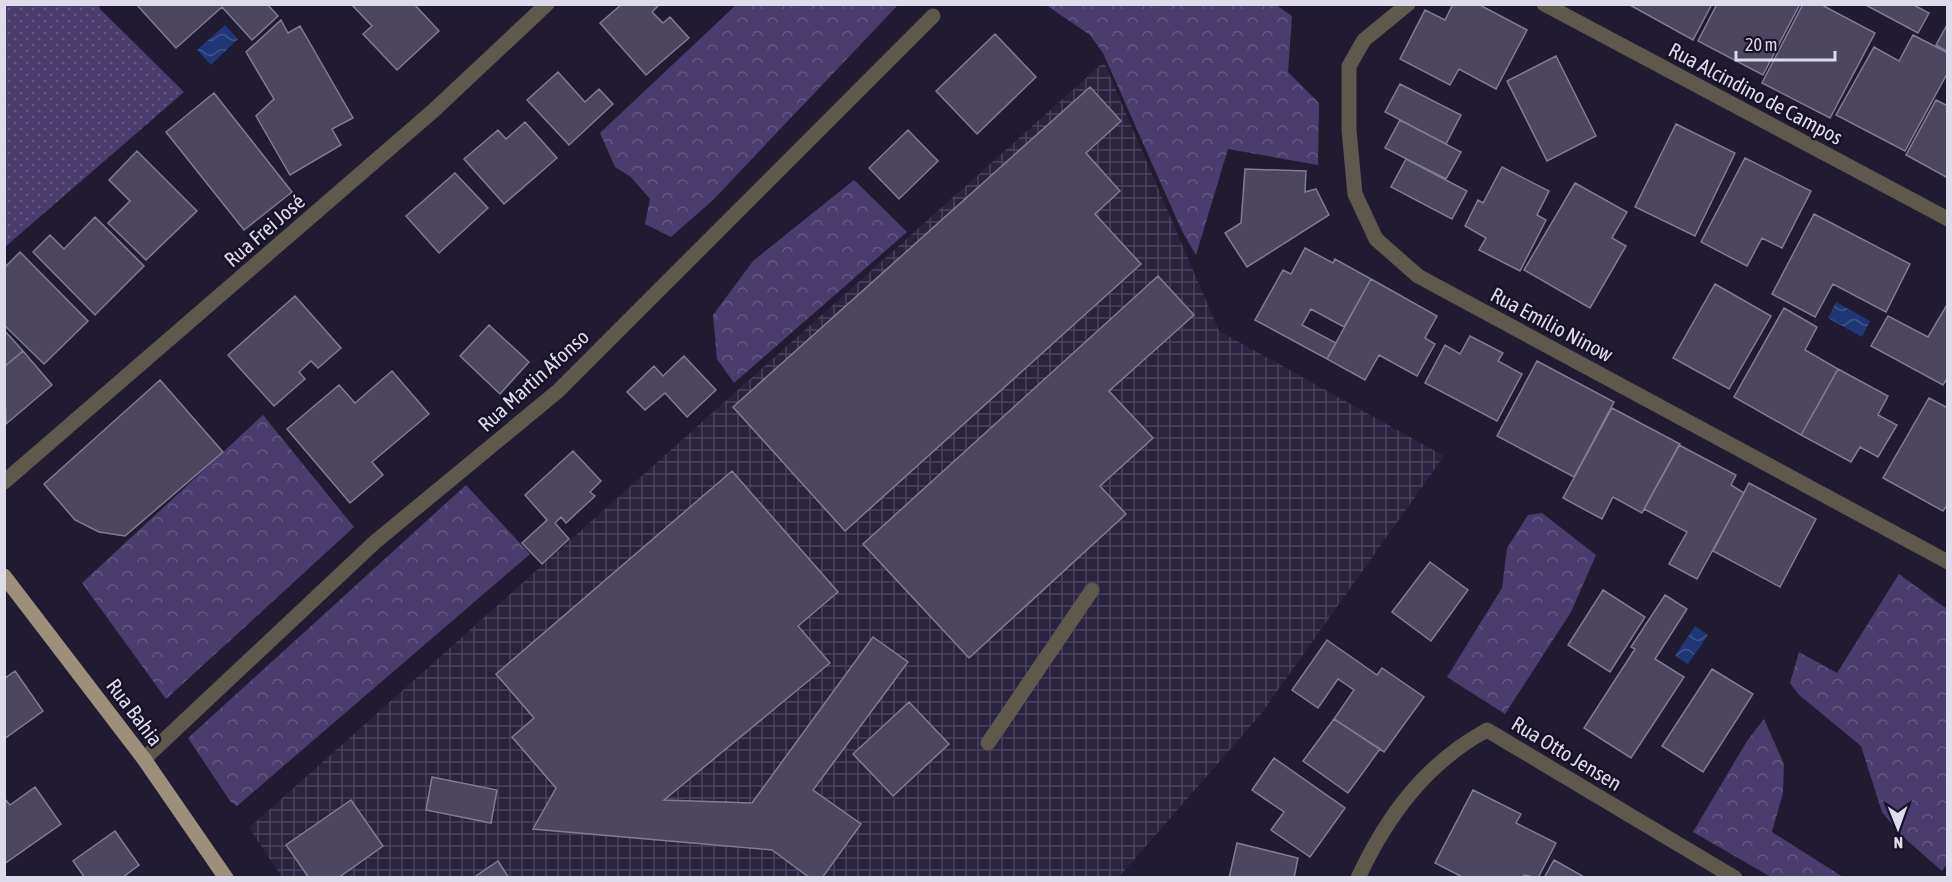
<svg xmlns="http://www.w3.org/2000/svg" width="1952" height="882" font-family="'Asap Condensed',sans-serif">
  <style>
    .industrial { fill: url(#industrial-grid) }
    .grass { fill: url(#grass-dots) }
    .forest { fill: url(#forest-crowns) }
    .water { fill: url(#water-waves) }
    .building { fill: #4c465e; stroke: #807b96; stroke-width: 1.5 }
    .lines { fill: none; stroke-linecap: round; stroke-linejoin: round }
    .minor { stroke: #5e584d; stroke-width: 15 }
    .major { stroke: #9c907a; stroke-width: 15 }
    .labels { text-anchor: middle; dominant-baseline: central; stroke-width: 5; stroke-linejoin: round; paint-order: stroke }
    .street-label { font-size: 21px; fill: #dedbea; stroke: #181227 }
  </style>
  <defs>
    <pattern id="industrial-grid" width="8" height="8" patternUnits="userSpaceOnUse" patternTransform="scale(1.5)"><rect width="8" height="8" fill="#2a233f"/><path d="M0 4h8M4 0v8" fill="none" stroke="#48425b"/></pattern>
    <pattern id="grass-dots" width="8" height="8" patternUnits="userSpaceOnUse" patternTransform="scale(1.5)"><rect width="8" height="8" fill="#4a3d6e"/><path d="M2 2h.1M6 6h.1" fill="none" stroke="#645883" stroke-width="1.8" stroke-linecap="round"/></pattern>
    <pattern id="forest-crowns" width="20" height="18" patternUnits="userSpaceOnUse" patternTransform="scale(1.5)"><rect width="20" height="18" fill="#4a3d6e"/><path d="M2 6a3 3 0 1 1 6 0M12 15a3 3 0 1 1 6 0" fill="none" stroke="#645883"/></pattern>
    <pattern id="water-waves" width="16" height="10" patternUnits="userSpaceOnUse" patternTransform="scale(1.5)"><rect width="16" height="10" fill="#1f3875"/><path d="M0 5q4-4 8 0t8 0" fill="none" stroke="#3f5489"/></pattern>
  </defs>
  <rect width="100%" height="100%" fill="#211b31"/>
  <path class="industrial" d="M 1104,62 L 1219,331 L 1444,456 L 1261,714 L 1119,877 L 282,877 L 249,828 Z"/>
  <path class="grass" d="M 5,4 L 99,5 L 100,9 L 184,92 L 5,247 Z"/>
  <path class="forest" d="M 737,4 L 898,5 L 713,200 L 671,237 L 645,224 L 650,199 L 631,177 L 615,167 L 600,133 Z
    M 1046,5 L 1276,5 L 1292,16 L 1288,72 L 1319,103 L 1318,165 L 1228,149 L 1196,255 L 1182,231 L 1103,53 L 1090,35 Z
    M 854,180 L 907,232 L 734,383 L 717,359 L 713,315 L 753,261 Z
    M 263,415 L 354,527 L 166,699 L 82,583 Z
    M 466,485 L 530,554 L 237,806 L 230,801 L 188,738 Z
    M 1542,513 L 1596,555 L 1571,612 L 1505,714 L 1447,677 L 1502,588 L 1507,548 L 1528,515 Z
    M 1899,574 L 1947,609 L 1948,862 L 1942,871 L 1901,835 L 1882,812 L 1861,746 L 1798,694 L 1790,683 L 1799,652 L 1837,673 Z
    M 1764,719 L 1784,764 L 1783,793 L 1772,832 L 1843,877 L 1771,877 L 1693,832 L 1747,741 Z"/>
  <path class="water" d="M 225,25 L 238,39 L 211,65 L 197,50 Z
    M 1836,302 L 1870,321 L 1862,337 L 1828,318 Z
    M 1695,626 L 1708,635 L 1688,664 L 1675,656 Z"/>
  <path class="building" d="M 136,4 L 267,4 L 278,16 L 252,40 L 222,7 L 176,48 Z
    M 351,4 L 414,4 L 439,31 L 397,70 L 363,34 L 372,26 Z
    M 622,4 L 660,4 L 652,12 L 663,23 L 670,17 L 689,38 L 646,75 L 600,23 Z
    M 1453,4 L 1478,4 L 1527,30 L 1496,89 L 1459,69 L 1450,85 L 1400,59 L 1425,10 L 1445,20 Z
    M 1628,4 L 1712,4 L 1693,40 Z
    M 1717,4 L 1800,4 L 1763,75 L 1698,41 Z
    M 1803,4 L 1820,4 L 1875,33 L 1830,118 L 1762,83 Z
    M 1864,4 L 1912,4 L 1929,13 L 1918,33 Z
    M 281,20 L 288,33 L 300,26 L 353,118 L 332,129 L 341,145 L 290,175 L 256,116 L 274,99 L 246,52 Z
    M 1948,23 L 1948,52 L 1936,45 Z
    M 995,34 L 1036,77 L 977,134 L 936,91 Z
    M 1913,35 L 1948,53 L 1948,72 L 1905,151 L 1836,115 L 1874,47 L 1899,61 Z
    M 1556,56 L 1596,136 L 1547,161 L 1507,81 Z
    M 558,72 L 585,102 L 599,89 L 613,104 L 569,145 L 527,100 Z
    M 1400,84 L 1461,115 L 1446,144 L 1385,112 Z
    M 1090,87 L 1121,121 L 1086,153 L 1120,191 L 1095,214 L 1141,264 L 845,531 L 733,407 Z
    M 214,93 L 292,192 L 244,230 L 166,132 Z
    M 1936,100 L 1948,106 L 1948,178 L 1906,155 Z
    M 1400,120 L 1461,152 L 1446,179 L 1385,148 Z
    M 525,122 L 557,158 L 504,204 L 464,159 L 498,130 L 506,139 Z
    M 1676,124 L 1735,153 L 1695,236 L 1635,207 Z
    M 908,130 L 938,161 L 899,199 L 869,168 Z
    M 137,151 L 197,211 L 146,260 L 108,223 L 130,201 L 109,180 Z
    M 1745,158 L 1811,191 L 1782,248 L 1762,238 L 1747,266 L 1701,242 Z
    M 1406,159 L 1467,191 L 1452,219 L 1391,187 Z
    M 1502,167 L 1549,191 L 1537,215 L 1546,220 L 1520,271 L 1479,250 L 1486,238 L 1465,226 L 1478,200 L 1483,203 Z
    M 1245,169 L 1306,171 L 1305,192 L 1316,189 L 1329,215 L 1247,267 L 1225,233 L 1241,223 Z
    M 455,173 L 488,208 L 439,253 L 406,216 Z
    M 1575,183 L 1627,212 L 1612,238 L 1626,246 L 1590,308 L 1524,270 Z
    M 1814,214 L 1910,264 L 1886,312 L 1833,284 L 1815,317 L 1772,294 Z
    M 95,217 L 144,266 L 95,315 L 33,252 L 50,235 L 64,249 Z
    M 1305,248 L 1333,263 L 1335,259 L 1371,279 L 1344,327 L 1311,309 L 1302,325 L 1336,343 L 1327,359 L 1255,320 L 1283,270 L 1291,274 Z
    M 20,252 L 88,321 L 44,364 L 4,325 L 4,268 Z
    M 1158,276 L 1194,315 L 1109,391 L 1153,438 L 1100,486 L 1126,514 L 969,658 L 863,544 Z
    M 1371,279 L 1437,316 L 1425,338 L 1435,344 L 1417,376 L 1379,355 L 1365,380 L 1327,359 Z
    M 1715,284 L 1771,316 L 1729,389 L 1673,358 Z
    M 295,296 L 341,348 L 318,368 L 311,361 L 299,372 L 305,379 L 274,406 L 228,355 Z
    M 1948,303 L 1948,377 L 1943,385 L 1871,346 L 1888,316 L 1928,337 Z
    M 1784,308 L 1817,327 L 1805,350 L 1838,369 L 1801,435 L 1734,397 Z
    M 489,325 L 529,362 L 500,394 L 460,356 Z
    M 4,330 L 23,351 L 4,367 Z
    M 1470,336 L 1503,353 L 1498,361 L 1522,374 L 1497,421 L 1425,383 L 1445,345 L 1460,354 Z
    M 23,351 L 52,385 L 6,424 L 4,367 Z
    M 684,356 L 716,390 L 687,417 L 665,393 L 645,410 L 627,392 L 654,366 L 663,376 Z
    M 1537,361 L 1614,402 L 1574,477 L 1497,436 Z
    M 1838,369 L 1888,396 L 1878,415 L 1897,425 L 1878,457 L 1860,447 L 1851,462 L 1801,435 Z
    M 392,371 L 429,414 L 372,462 L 383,475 L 350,503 L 287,429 L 339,385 L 355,403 Z
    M 160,380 L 223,452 L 125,536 L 99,532 L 75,520 L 44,484 Z
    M 1929,398 L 1948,408 L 1948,504 L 1943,511 L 1883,478 Z
    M 1612,408 L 1680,444 L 1642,513 L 1613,497 L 1602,519 L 1563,498 Z
    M 1679,445 L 1736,475 L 1731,485 L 1744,493 L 1697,579 L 1669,564 L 1687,532 L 1644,509 Z
    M 573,451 L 601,481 L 590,492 L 595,496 L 566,523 L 561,517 L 555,523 L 569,539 L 542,564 L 522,543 L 547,520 L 525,495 Z
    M 732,471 L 838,592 L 798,626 L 830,663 L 664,800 L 752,803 L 873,637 L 908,662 L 813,790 L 861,824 L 822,878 L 810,878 L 772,850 L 533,829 L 556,788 L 512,737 L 534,718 L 496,674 Z
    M 1749,483 L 1816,519 L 1780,587 L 1713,551 Z
    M 1430,562 L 1468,590 L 1431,641 L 1392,612 Z
    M 1603,590 L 1645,617 L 1610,672 L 1568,645 Z
    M 1665,595 L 1687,609 L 1655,659 L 1684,677 L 1631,758 L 1584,728 L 1635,649 L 1631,647 Z
    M 1327,640 L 1377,675 L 1382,668 L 1424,697 L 1384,752 L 1334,719 L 1354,690 L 1338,679 L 1318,708 L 1292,690 Z
    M 1712,669 L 1753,694 L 1703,772 L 1662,746 Z
    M 15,671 L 43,711 L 4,739 L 4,679 Z
    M 909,702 L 949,744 L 893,796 L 853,754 Z
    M 1334,719 L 1380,749 L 1348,793 L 1303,761 Z
    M 1274,758 L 1345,808 L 1310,857 L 1271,830 L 1284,812 L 1252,790 Z
    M 432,777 L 497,790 L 491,823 L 426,810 Z
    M 35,787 L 61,824 L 4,864 L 4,798 L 10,805 Z
    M 1473,790 L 1521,814 L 1516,823 L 1556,843 L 1538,878 L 1524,875 L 1522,878 L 1464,878 L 1435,863 Z
    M 351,800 L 383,846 L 338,878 L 309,878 L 286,845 Z
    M 115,831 L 139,865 L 122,878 L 85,878 L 73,861 Z
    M 1237,843 L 1298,858 L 1294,878 L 1229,878 Z
    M 1554,860 L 1586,878 L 1544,878 Z
    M 498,861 L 509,878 L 473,878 Z"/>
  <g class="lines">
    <path class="minor" d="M 1408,4 L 1364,40 L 1349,66 L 1349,130 L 1355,194 L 1376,239 L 1418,276 L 1948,562
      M 1544,4 L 1948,219
      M 4,482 L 433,111 L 547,4
      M 988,743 L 1092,590
      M 144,759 L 375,542 L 558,391 L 933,16
      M 1358,878 C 1387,816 1426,763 1487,730 L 1735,878"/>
    <path class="major" d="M 4,576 L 144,759 L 226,878"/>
  </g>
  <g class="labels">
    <g class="street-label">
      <text transform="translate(1756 93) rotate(28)">Rua Alcindino de Campos</text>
      <text transform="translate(264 230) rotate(-41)">Rua Frei José</text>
      <text transform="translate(1552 324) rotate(28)">Rua Emílio Ninow</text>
      <text transform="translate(533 380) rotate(-42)">Rua Martin Afonso</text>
      <text transform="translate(135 712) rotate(53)">Rua Bahia</text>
      <text transform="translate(1567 753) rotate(31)">Rua Otto Jensen</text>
    </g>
  </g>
  <rect width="1952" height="882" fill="none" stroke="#dedbea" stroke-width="12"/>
  <g transform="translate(1898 828) rotate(179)" stroke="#181227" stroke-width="4.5" paint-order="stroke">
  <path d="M0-4.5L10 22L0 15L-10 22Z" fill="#dedbea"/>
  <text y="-9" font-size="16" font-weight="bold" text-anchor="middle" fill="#dedbea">N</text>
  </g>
  <path d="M1736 51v9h99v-9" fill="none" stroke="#dedbea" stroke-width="3"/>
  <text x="1745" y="51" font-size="18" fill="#dedbea" stroke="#181227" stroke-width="4.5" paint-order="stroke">20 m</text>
</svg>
